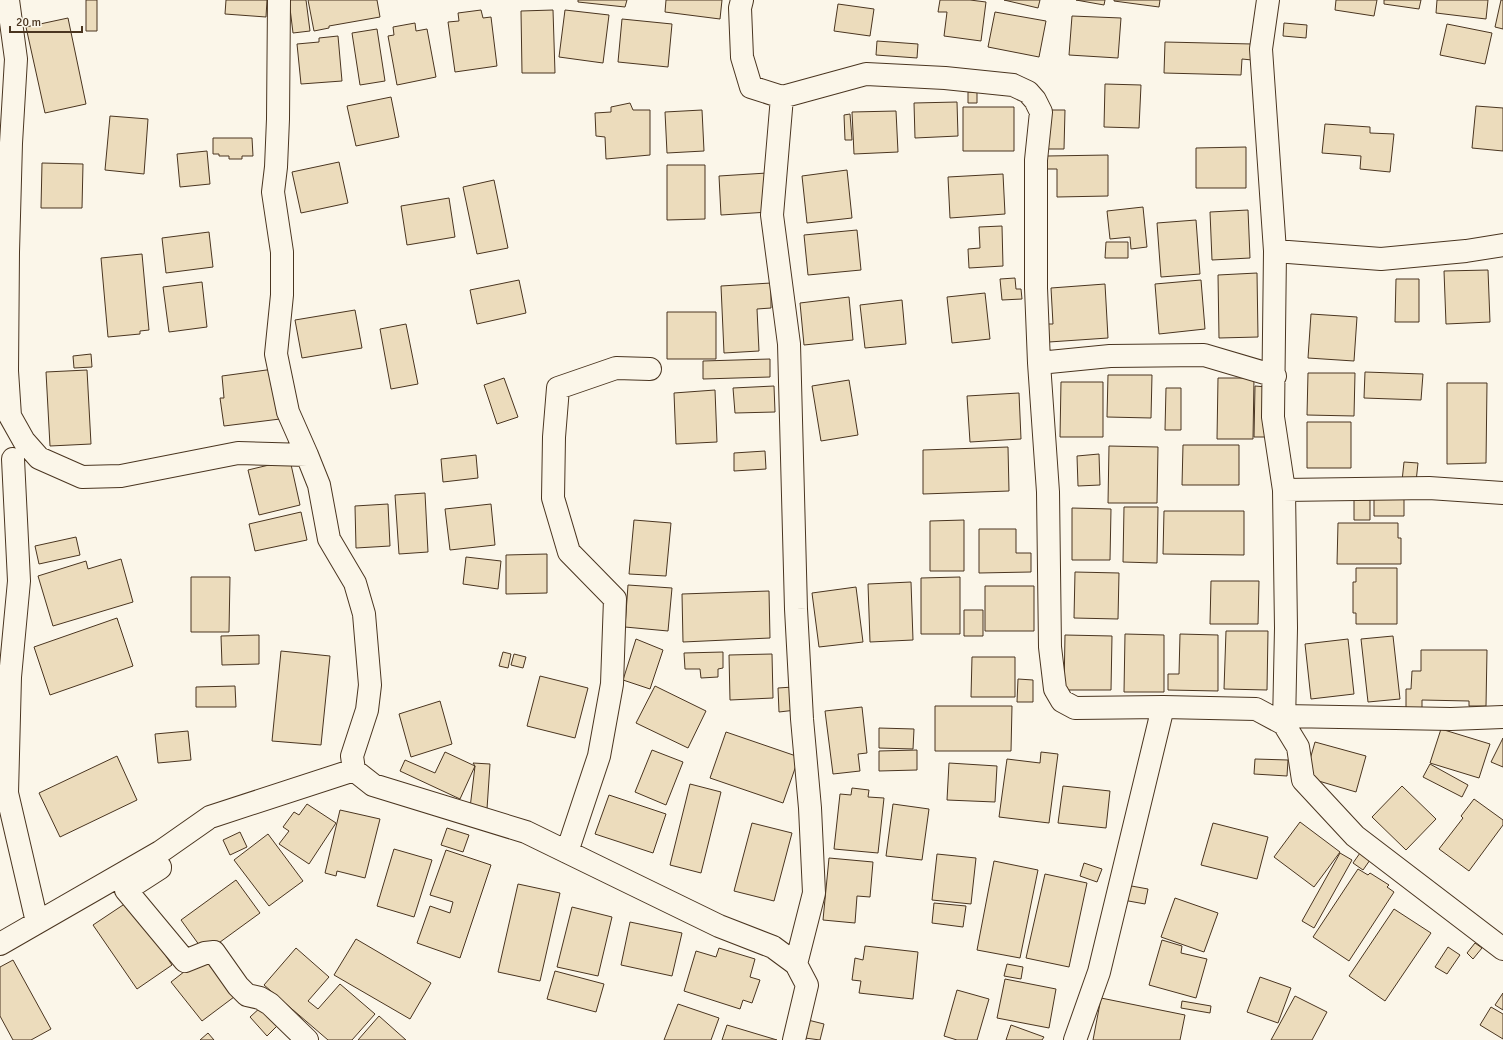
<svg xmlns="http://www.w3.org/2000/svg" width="1503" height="1040" font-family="Signika,sans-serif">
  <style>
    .building { fill: #ecdcbc; stroke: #4a3520 }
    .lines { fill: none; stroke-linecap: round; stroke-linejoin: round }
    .minor-casing { stroke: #4a3520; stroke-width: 24 }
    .minor { stroke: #fbf6e9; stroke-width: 22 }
  </style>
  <rect width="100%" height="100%" fill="#fbf6e9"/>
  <path class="building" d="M 86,0 L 97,0 L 97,31 L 86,31 Z
    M 226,0 L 267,0 L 266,17 L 225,14 Z
    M 289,0 L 306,0 L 310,31 L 293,33 Z
    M 308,0 L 377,0 L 380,17 L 329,26 L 329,28 L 314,31 Z
    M 578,0 L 627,0 L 625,7 L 578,2 Z
    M 666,0 L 722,0 L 720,19 L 665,12 Z
    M 940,0 L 970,0 L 986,2 L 981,41 L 944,36 L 947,12 L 938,12 Z
    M 1004,0 L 1040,0 L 1038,8 Z
    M 1076,0 L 1105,0 L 1104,5 Z
    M 1114,0 L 1160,0 L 1159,7 L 1114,1 Z
    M 1336,0 L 1377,0 L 1374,16 L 1335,10 Z
    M 1384,0 L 1421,0 L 1419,9 L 1384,4 Z
    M 1437,0 L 1488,0 L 1486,19 L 1436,13 Z
    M 1501,0 L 1503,0 L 1503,29 L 1495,27 Z
    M 838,4 L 874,9 L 870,36 L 834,31 Z
    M 481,10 L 483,18 L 491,17 L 497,66 L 455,72 L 448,22 L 459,21 L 458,13 Z
    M 553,10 L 555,73 L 522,73 L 521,11 Z
    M 565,10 L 609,15 L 603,63 L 559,57 Z
    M 995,12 L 1046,21 L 1039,57 L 988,47 Z
    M 1072,16 L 1121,18 L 1118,58 L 1069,55 Z
    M 68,18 L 86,104 L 45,113 L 26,27 Z
    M 622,19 L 672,24 L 668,67 L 618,62 Z
    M 415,23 L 416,31 L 427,29 L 436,77 L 397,85 L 388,36 L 394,35 L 393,27 Z
    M 1284,23 L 1307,25 L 1306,38 L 1283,36 Z
    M 1447,24 L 1492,33 L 1485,64 L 1440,55 Z
    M 377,29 L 385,81 L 360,85 L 352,33 Z
    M 338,36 L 342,81 L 301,84 L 297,44 L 319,42 L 319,38 Z
    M 877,41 L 918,44 L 917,58 L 876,55 Z
    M 1165,42 L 1252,44 L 1252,60 L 1242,59 L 1241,75 L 1164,73 Z
    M 1105,84 L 1141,85 L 1139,128 L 1104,127 Z
    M 968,92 L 977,92 L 977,103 L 968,103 Z
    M 391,97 L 399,137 L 356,146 L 347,106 Z
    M 957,102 L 958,136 L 915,138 L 914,103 Z
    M 630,103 L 633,110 L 650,110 L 650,155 L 606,159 L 605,137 L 596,136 L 595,113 L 611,112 L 611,107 Z
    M 1476,106 L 1503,108 L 1503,151 L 1472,148 Z
    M 963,107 L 1014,107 L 1014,151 L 963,151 Z
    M 702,110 L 704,151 L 667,153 L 665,112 Z
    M 1046,110 L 1065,110 L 1064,149 L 1045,149 Z
    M 896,111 L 898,152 L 854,154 L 852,112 Z
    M 850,114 L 852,140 L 845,140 L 844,115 Z
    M 110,116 L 148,119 L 144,174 L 105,170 Z
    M 1325,124 L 1370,127 L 1370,133 L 1394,134 L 1390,172 L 1360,169 L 1361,156 L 1322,153 Z
    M 213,138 L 252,138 L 253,156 L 242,156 L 242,159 L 229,159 L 229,156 L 219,156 L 219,154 L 213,154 Z
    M 1246,147 L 1246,188 L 1196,188 L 1196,148 Z
    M 207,151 L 210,184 L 180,187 L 177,154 Z
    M 1108,155 L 1108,196 L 1057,197 L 1057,169 L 1047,169 L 1047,156 Z
    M 339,162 L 348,203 L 301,213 L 292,172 Z
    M 42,163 L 83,164 L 82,208 L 41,208 Z
    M 667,165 L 705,165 L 705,219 L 667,220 Z
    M 847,170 L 852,218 L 807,223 L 802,176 Z
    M 767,173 L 769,212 L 721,215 L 719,176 Z
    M 1003,174 L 1005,214 L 950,218 L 948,177 Z
    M 494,180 L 508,248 L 477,254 L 463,187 Z
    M 449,198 L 455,237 L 407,245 L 401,206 Z
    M 1143,207 L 1147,247 L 1131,249 L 1130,237 L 1110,239 L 1107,211 Z
    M 1248,210 L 1250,258 L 1212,260 L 1210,212 Z
    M 1196,220 L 1200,274 L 1161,277 L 1157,223 Z
    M 1002,226 L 1003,266 L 969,268 L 968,249 L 980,248 L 979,227 Z
    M 857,230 L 861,270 L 808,275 L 804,235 Z
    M 209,232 L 213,267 L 166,273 L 162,238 Z
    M 1106,242 L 1128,242 L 1128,258 L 1105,258 Z
    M 142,254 L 149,330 L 140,331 L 140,334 L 108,337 L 101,258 Z
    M 1488,270 L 1490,322 L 1446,324 L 1444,271 Z
    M 1257,273 L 1258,337 L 1219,338 L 1218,275 Z
    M 1015,278 L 1016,289 L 1021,289 L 1022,299 L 1002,300 L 1000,279 Z
    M 1396,279 L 1419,279 L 1419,322 L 1395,322 Z
    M 519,280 L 526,313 L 477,324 L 470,290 Z
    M 1201,280 L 1205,329 L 1159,334 L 1155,284 Z
    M 202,282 L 207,327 L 169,332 L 163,287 Z
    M 771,283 L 771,308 L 757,309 L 759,351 L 724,353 L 721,286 Z
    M 1105,284 L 1108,338 L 1049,342 L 1048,324 L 1053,324 L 1051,288 Z
    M 985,293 L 990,339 L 952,343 L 947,297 Z
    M 849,297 L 853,340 L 804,345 L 800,303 Z
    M 902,300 L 906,344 L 865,348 L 860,305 Z
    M 355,310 L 362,348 L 302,358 L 295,320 Z
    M 667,312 L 716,312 L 716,359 L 667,359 Z
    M 1311,314 L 1357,317 L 1354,361 L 1308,358 Z
    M 406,324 L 418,384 L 391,389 L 380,329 Z
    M 91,354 L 92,367 L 74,368 L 73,356 Z
    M 770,359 L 770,377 L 703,379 L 703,361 Z
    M 274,369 L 280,419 L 224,426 L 220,398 L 224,398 L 222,376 Z
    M 87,370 L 91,444 L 50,446 L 46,372 Z
    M 1365,372 L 1423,374 L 1421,400 L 1364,398 Z
    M 1308,373 L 1355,373 L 1354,416 L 1307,415 Z
    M 1108,375 L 1152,375 L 1151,418 L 1107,417 Z
    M 504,378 L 518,417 L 497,424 L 484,385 Z
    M 1218,378 L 1254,378 L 1253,439 L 1217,439 Z
    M 849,380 L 858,435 L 821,441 L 812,386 Z
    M 1061,382 L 1103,382 L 1103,437 L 1060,437 Z
    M 1447,383 L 1487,383 L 1486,463 L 1447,464 Z
    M 774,386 L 775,412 L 735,413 L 733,388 Z
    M 1255,386 L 1267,387 L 1266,437 L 1254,437 Z
    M 1166,388 L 1181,388 L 1181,430 L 1165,430 Z
    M 715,390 L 717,442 L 676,444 L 674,393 Z
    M 1019,393 L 1021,439 L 970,442 L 967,396 Z
    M 1307,422 L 1351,422 L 1351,468 L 1307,468 Z
    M 1183,445 L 1239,445 L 1239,485 L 1182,485 Z
    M 1109,446 L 1158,447 L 1157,503 L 1108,503 Z
    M 1008,447 L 1009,491 L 923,494 L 923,450 Z
    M 765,451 L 766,469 L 734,471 L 734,453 Z
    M 1099,454 L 1100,485 L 1078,486 L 1077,456 Z
    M 476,455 L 478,478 L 443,482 L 441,459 Z
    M 290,460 L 300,505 L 259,515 L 248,470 Z
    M 1404,462 L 1418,463 L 1416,482 L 1402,481 Z
    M 425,493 L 428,552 L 399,554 L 395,495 Z
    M 1404,496 L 1404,516 L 1374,516 L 1374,497 Z
    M 1354,500 L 1370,500 L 1370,520 L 1354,520 Z
    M 388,504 L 390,546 L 356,548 L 355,506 Z
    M 491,504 L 495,545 L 450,550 L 445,509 Z
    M 1124,507 L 1158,507 L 1157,563 L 1123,562 Z
    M 1072,508 L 1111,509 L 1110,560 L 1072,560 Z
    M 1164,511 L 1244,511 L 1244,555 L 1163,554 Z
    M 301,512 L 307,540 L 255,551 L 249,524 Z
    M 634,520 L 671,523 L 666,576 L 629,574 Z
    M 964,520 L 964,571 L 930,571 L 930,521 Z
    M 1338,523 L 1398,523 L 1398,538 L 1401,538 L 1401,564 L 1337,564 Z
    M 979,529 L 1016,529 L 1016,553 L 1031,553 L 1031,572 L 979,573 Z
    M 76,537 L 80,555 L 39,564 L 35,546 Z
    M 547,554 L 547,593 L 506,594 L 506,555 Z
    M 466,557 L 501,561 L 498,589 L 463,584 Z
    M 121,559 L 133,602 L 53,626 L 38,576 L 86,561 L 88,569 Z
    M 1356,568 L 1397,568 L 1397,624 L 1356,624 L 1356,613 L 1353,613 L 1353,582 L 1356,582 Z
    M 1075,572 L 1119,573 L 1118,619 L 1074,618 Z
    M 191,577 L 230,577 L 229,632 L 191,632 Z
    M 960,577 L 960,634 L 921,634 L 921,578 Z
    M 1211,581 L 1259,581 L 1258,624 L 1210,624 Z
    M 911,582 L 913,640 L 870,642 L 868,584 Z
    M 628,585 L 672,588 L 668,631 L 625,627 Z
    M 985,586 L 1034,586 L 1034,631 L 985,631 Z
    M 856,587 L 863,642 L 819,647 L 812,593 Z
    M 769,591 L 770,638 L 683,642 L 682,594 Z
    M 964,610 L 983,610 L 983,636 L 964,636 Z
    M 117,618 L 133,666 L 50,695 L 34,647 Z
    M 1226,631 L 1268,631 L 1267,690 L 1224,689 Z
    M 1125,634 L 1164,635 L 1164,692 L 1124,692 Z
    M 1180,634 L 1218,635 L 1218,691 L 1168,690 L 1168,674 L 1179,674 Z
    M 259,635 L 259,664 L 222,665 L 221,636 Z
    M 1065,635 L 1112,636 L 1111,690 L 1064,690 Z
    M 1393,636 L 1400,699 L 1368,702 L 1361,639 Z
    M 636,639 L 663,650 L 650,689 L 623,680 Z
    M 1348,639 L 1354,694 L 1311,699 L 1305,644 Z
    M 1421,650 L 1487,650 L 1486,706 L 1469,706 L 1469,701 L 1422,700 L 1422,709 L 1406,709 L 1406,689 L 1411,689 L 1412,671 L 1421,671 Z
    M 281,651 L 330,656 L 321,745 L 272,741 Z
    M 503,652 L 511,654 L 508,668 L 499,666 Z
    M 723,652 L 723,668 L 718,669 L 718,677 L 701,678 L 700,669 L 685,669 L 684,653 Z
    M 514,654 L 526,657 L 523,668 L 511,665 Z
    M 772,654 L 773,698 L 730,700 L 729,655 Z
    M 972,657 L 1015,657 L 1015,697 L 971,697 Z
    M 540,676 L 588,688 L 575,738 L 527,726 Z
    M 1018,679 L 1033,680 L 1033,702 L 1017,702 Z
    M 235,686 L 236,707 L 196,707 L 196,687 Z
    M 655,686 L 706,711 L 688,748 L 636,723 Z
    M 793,687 L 796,710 L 779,712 L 778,688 Z
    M 440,701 L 452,744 L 411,757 L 399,714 Z
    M 935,706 L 1012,706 L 1011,751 L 935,751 Z
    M 862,707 L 867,753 L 858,754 L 860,771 L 833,774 L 825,711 Z
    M 879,728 L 914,729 L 913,749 L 879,748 Z
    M 1441,729 L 1490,744 L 1479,778 L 1430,763 Z
    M 188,731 L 191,760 L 158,763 L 155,734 Z
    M 726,732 L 799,757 L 783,803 L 710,778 Z
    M 1503,738 L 1503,767 L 1491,762 Z
    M 1315,742 L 1366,756 L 1356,792 L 1305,777 Z
    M 652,750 L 683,762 L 666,805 L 635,792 Z
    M 917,750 L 917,770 L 879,771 L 879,751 Z
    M 445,752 L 475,766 L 460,799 L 400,771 L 405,760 L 435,773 Z
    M 1041,752 L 1058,754 L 1049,823 L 999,817 L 1007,759 L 1040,763 Z
    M 117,756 L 137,800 L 60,837 L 39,793 Z
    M 1255,759 L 1288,760 L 1287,776 L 1254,774 Z
    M 473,763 L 490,764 L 487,809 L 470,808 L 475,766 Z
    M 949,763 L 997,766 L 995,802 L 947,800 Z
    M 1430,764 L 1468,785 L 1462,797 L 1423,777 Z
    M 690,784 L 721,792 L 701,873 L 670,865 Z
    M 1063,786 L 1110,791 L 1106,828 L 1058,823 Z
    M 1402,786 L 1436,819 L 1406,850 L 1372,817 Z
    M 852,788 L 869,790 L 868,797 L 884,798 L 878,853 L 834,849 L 840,794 L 851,795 Z
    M 609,795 L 666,814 L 653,853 L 595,834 Z
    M 1474,799 L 1503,820 L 1503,825 L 1469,871 L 1439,849 L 1463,818 L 1461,816 Z
    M 307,804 L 336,823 L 309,864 L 279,844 L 289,831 L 283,827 L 294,812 L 299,815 Z
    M 893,804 L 929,809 L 922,860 L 886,856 Z
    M 340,810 L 380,819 L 365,878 L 337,871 L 336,876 L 325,873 Z
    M 1300,822 L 1340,852 L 1314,887 L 1274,857 Z
    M 752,823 L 792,833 L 774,901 L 734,891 Z
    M 1213,823 L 1268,837 L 1257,879 L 1201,865 Z
    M 447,828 L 469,835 L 463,852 L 441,845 Z
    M 240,832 L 247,847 L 230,855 L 223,840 Z
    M 268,834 L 303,881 L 269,906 L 234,860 Z
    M 394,849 L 432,860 L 414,917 L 377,906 Z
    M 446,850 L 491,865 L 460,958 L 417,943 L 430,906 L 450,913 L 453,902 L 430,895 Z
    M 1340,853 L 1352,860 L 1314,928 L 1302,921 Z
    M 1360,853 L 1370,860 L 1363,870 L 1353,863 Z
    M 937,854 L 976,858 L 971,904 L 932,900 Z
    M 829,858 L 873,862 L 870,897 L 857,896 L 855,923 L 823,920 Z
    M 994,861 L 1038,870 L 1020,958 L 977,950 Z
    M 1084,863 L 1102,869 L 1097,882 L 1080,876 Z
    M 1358,869 L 1368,875 L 1370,873 L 1389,885 L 1387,887 L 1394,892 L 1349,961 L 1313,937 Z
    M 1045,874 L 1087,883 L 1069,967 L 1026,958 Z
    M 236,880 L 260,913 L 205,953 L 181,920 Z
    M 518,884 L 560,893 L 540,981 L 498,972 Z
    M 1126,885 L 1148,889 L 1145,904 L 1123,900 Z
    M 1175,898 L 1218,913 L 1204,952 L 1161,937 Z
    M 129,901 L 172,965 L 137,989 L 93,925 Z
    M 934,903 L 966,906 L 963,927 L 932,923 Z
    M 572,907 L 612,917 L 598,976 L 557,967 Z
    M 1394,909 L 1431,933 L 1385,1001 L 1349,976 Z
    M 630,922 L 682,933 L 672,976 L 621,965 Z
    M 356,939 L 431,983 L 410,1019 L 334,975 Z
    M 1162,940 L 1182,946 L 1181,953 L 1207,959 L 1196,998 L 1149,985 Z
    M 1475,943 L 1482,948 L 1473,959 L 1467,953 Z
    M 865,946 L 918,952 L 913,999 L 859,993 L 861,981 L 852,980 L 855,958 L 863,960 Z
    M 1448,947 L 1460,955 L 1447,974 L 1435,967 Z
    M 296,948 L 329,977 L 308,1001 L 318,1009 L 340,984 L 375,1014 L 352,1040 L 328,1040 L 264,985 Z
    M 719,948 L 755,959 L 750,977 L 760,980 L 752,1003 L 743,1000 L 740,1009 L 684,991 L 696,951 L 716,957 Z
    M 203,957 L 234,997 L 202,1021 L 171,982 Z
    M 13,960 L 51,1029 L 31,1040 L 13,1040 L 0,1016 L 0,967 Z
    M 1007,964 L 1023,967 L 1021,979 L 1004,976 Z
    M 555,971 L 604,984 L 596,1012 L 547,999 Z
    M 1260,977 L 1291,988 L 1278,1023 L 1247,1012 Z
    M 1005,979 L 1056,989 L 1049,1028 L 997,1018 Z
    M 957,990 L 989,999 L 977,1040 L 957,1040 L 944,1036 Z
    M 1503,993 L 1503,1010 L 1495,1005 Z
    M 1295,996 L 1327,1012 L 1312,1040 L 1271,1040 Z
    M 1101,998 L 1185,1015 L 1180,1040 L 1093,1040 Z
    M 1182,1001 L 1211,1006 L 1210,1013 L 1181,1008 Z
    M 678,1004 L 719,1018 L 711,1040 L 664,1040 Z
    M 261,1007 L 278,1025 L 267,1036 L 250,1017 Z
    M 1491,1007 L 1503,1014 L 1503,1039 L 1480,1025 Z
    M 379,1016 L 406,1040 L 358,1040 Z
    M 808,1020 L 824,1024 L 820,1040 L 805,1038 Z
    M 727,1025 L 777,1040 L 722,1040 Z
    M 1011,1025 L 1044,1037 L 1042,1040 L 1006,1040 Z
    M 208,1033 L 214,1040 L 200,1040 Z"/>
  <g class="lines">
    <g class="minor-casing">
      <path id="minor" d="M 8,0 L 16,59 L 11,143 L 8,252 L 7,371 L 10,416 L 24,441 L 39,458 L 82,477 L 121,476 L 238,453 L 307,455
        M 279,0 L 278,119 L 276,167 L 273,192 L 282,252 L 282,295 L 276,354 L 288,412 L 307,455 L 319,485 L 329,539 L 355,583 L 364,614 L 370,685 L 367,710 L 352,756 L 354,770 L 373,785 L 526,832 L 719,926 L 773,947 L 796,964 L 807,985 L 794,1040
        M 742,0 L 740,8 L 742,57 L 751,87 L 782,97 L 866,74 L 945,78 L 1013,85 L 1028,92 L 1035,100 L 1041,112 L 1036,160 L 1036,288 L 1039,363 L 1048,492 L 1050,647 L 1055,689 L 1062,701 L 1075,708 L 1163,707 L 1256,709 L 1284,724 L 1298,747 L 1303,780 L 1355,836 L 1503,949
        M 1268,0 L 1261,49 L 1275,251 L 1273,417 L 1284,490 L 1286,628 L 1284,724
        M 782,97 L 772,215 L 789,344 L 796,609 L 802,719 L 810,808 L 814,893 L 796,964
        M 1275,251 L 1381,259 L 1466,251 L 1503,245
        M 1039,363 L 1110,356 L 1204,355 L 1275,376
        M 13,459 L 19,581 L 10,677 L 7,793 L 37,922
        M 1284,490 L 1429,488 L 1503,493
        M 1284,716 L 1451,719 L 1503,717
        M 567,852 L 599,756 L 612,684 L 615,599 L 569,552 L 553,498 L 554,437 L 558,388 L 616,368 L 650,369
        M 160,867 L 160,868 L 126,890 L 185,961 L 205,953 L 214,952 L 238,986 L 247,995 L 260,998 L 270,1004 L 307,1040
        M 0,944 L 160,852 L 210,817 L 354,770
        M 1075,1040 L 1099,972 L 1163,707"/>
    </g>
    <use href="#minor" class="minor"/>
  </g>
  <path d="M10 26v6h72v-6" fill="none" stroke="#4a3520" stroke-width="2"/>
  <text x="16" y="26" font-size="12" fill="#4a3520" stroke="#fbf6e9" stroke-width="3" paint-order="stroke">20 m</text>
</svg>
